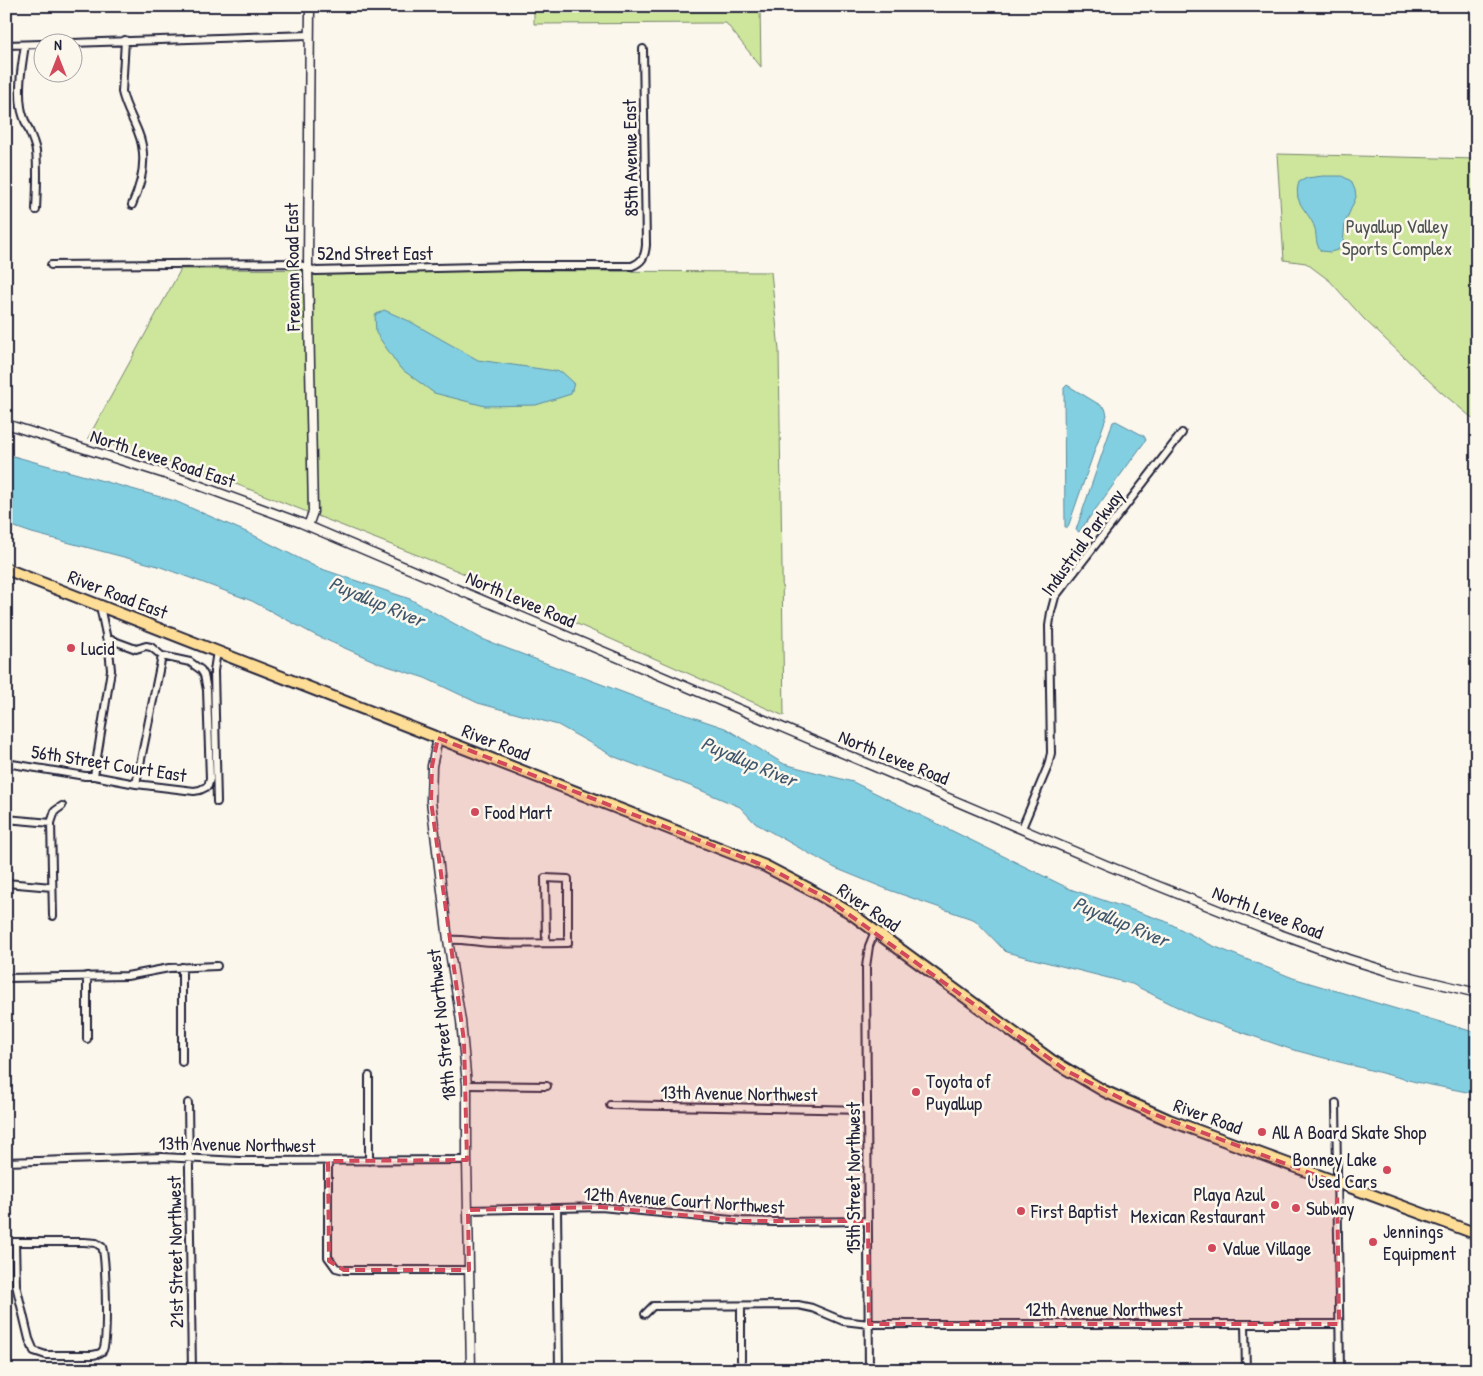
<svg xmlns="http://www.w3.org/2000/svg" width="1483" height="1376" font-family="'Patrick Hand',sans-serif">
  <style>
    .green { fill: #cde69c; stroke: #78846c }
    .water { fill: #82cfe1; stroke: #5c8a9f }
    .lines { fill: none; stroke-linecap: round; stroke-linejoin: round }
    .minor-casing { stroke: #22223b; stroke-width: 10 }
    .tertiary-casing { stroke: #22223b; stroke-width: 11 }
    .primary-casing { stroke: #22223b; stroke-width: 14 }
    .minor { stroke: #fbf7ec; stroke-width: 6 }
    .tertiary { stroke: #fbf7ec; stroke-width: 8 }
    .primary { stroke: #fedd96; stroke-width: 10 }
    .marked { fill: #d1495b; fill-opacity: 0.2; stroke: #d1495b; stroke-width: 4; stroke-dasharray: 10 6; stroke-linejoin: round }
    .poi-dot { fill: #d1495b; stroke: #fbf7ec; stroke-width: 2 }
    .labels { text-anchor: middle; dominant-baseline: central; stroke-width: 5; stroke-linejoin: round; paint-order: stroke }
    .street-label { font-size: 19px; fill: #22223b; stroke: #fbf7ec }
    .park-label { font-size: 19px; fill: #4d5353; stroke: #fbf7ec }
    .poi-label { font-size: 19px; fill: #22223b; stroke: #fbf7ec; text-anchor: start }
    .water-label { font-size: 20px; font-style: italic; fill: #3f566d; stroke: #fbf7ec }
  </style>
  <rect width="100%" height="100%" fill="#fbf7ec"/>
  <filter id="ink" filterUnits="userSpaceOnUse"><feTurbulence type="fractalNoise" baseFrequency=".02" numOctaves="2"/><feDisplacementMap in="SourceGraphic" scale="10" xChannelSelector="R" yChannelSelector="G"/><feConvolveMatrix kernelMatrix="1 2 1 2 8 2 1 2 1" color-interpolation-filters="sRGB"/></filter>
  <g filter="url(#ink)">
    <path class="green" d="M 534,6 L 760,6 L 761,67 L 726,23 L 534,24 Z
      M 1277,154 L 1477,159 L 1477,422 L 1441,392 L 1364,319 L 1330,281 L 1306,263 L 1284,260 Z
      M 181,269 L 771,272 L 779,350 L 784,716 L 458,571 L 223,479 L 88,438 Z"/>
    <path class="water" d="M 1323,176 L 1342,176 L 1351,181 L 1355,190 L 1356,197 L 1345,223 L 1343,244 L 1338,250 L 1330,252 L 1321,251 C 1315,244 1317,237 1315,229 C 1312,217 1301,209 1298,198 C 1297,192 1297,188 1299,182 L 1307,178 Z
      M 384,310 L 409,321 L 478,360 L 562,372 L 574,383 L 571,394 L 536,405 L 485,406 L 434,393 L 400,368 L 376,333 L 375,315 Z
      M 1067,385 L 1105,408 L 1107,415 L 1068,527 L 1065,527 L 1064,388 Z
      M 1116,421 L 1144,436 L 1146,440 L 1079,532 L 1076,530 L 1113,422 Z
      M 6,454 L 175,501 L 253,535 L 316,567 L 410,599 L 482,639 L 651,703 L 725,728 L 784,764 L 853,782 L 1070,889 L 1165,921 L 1211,945 L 1293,978 L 1477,1033 L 1477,1094 L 1416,1082 L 1290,1049 L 1195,1016 L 1132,984 L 1006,952 L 975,920 L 889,890 L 835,868 L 755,823 L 740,807 L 693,787 L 615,757 L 558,725 L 478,703 L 425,678 L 381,664 L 315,635 L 252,601 L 158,566 L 32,533 L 6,524 Z"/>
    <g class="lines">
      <g class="minor-casing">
        <path id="minor" d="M 125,40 L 122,92 C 125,106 133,119 138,132 C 148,156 142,183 132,205
          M 72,43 L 310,35
          M 6,45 L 42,44
          M 25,45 C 22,64 18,87 21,107 C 23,122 33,135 36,151 C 38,170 37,190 36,210
          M 51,265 L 295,263 L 316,271 L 520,266 L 632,266 C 642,262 645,257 646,245 L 643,49
          M 217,651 L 214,671 L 217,802
          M 6,763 L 85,776 L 94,776 L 136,784 L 194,791 L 200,790 L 208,786 L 210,779 L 207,690 L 204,675 L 201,670 L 190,662 L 162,656 L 151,647 L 146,646 L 136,649 L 106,638
          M 94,776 L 111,670 L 109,649 L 100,606
          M 136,784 L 162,656
          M 6,819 L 51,823
          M 1022,828 L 1048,766 L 1051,753 L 1049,626 L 1051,612 L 1055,597 L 1182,433
          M 6,883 L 52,887
          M 53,916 L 51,823 L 55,811 L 62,806
          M 448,940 C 459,939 469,941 480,942 C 508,945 539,943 568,943 L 568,879 L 545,878 L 546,943
          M 182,967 L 182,1062
          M 87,976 L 87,1039
          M 6,978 L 127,976 L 169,968 L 217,966
          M 467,1085 L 547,1086
          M 188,1103 L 192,1370
          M 1336,1103 L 1340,1370
          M 610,1105 L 867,1110
          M 328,1161 L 328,1257 L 336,1268 L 344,1270 L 469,1270
          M 369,1161 L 369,1076
          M 6,1162 L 162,1157 L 239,1161 L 467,1160
          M 557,1209 L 559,1370
          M 468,1210 L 601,1207 L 742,1221 L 774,1222 L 868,1221
          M 6,1242 L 84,1242 L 96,1243 L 102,1247 C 106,1257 108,1341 103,1350 C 101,1354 97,1354 93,1355 L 46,1355 L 34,1351 L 29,1339 L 16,1285 L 15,1242
          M 741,1306 L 741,1360
          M 645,1314 L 653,1306 L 798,1305 L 812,1308 L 843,1321 L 869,1324 L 1339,1324
          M 1245,1324 L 1246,1370
          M 366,1367 L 471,1367
          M 280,1370 L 280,1367
          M 869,1370 L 866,967 L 869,946 L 875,931"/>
      </g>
      <g class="tertiary-casing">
        <path id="tertiary" d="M 6,424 L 187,481 L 301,523 L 1106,865 L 1268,930 L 1348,959 L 1387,971 L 1477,993
          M 308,526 L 313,512 L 308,267 L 310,6
          M 438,738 L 432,766 L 431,801 L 448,940 L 461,1021 L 467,1085 L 467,1160 L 471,1370"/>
      </g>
      <g class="primary-casing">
        <path id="primary" d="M 6,569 L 765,866 L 809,889 L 849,912 L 1051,1060 L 1104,1091 L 1169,1120 L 1477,1234"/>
      </g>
      <use href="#minor" class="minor"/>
      <use href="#tertiary" class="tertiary"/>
      <use href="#primary" class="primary"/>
    </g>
  </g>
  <path class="marked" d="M 438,738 L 765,866 L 826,898 L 1067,1071 L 1148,1112 L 1337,1183 L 1339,1324 L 869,1324 L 868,1221 L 742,1221 L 601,1207 L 468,1210 L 469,1270 L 344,1270 L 329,1261 L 328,1161 L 467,1160 L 464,1041 L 431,801 L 432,766 Z"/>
  <g class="poi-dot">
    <circle cx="71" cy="648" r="5"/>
    <circle cx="475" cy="812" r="5"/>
    <circle cx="916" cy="1092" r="5"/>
    <circle cx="1262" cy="1132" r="5"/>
    <circle cx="1387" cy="1170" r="5"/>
    <circle cx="1275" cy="1205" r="5"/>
    <circle cx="1296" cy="1208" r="5"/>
    <circle cx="1021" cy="1211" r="5"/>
    <circle cx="1373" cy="1242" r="5"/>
    <circle cx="1212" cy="1248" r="5"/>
  </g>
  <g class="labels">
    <g class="street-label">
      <text transform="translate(630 158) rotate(-91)">85th Avenue East</text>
      <text x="375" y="253">52nd Street East</text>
      <text transform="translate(292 267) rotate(-91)">Freeman Road East</text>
      <text transform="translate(163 458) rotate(18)">North Levee Road East</text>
      <text transform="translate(1082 542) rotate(-54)">Industrial Parkway</text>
      <text transform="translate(118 594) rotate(21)">River Road East</text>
      <text transform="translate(521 599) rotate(23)">North Levee Road</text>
      <text transform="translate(496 742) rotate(21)">River Road</text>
      <text transform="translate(894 757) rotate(22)">North Levee Road</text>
      <text transform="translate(109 763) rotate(9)">56th Street Court East</text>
      <text transform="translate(869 907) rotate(34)">River Road</text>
      <text transform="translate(1268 912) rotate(21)">North Levee Road</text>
      <text transform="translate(441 1025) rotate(-96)">18th Street Northwest</text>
      <text transform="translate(739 1093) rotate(1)">13th Avenue Northwest</text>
      <text transform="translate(1208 1116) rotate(20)">River Road</text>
      <text transform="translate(237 1144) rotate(1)">13th Avenue Northwest</text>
      <text transform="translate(853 1178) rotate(-90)">15th Street Northwest</text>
      <text transform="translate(684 1200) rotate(4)">12th Avenue Court Northwest</text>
      <text transform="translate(175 1252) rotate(-91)">21st Street Northwest</text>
      <text x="1104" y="1309">12th Avenue Northwest</text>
    </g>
    <g class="park-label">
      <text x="1397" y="226">Puyallup Valley<tspan x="1397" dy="22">Sports Complex</tspan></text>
    </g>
    <g class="poi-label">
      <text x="81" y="648">Lucid</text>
      <text x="485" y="812">Food Mart</text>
      <text x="926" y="1081">Toyota of<tspan x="926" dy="22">Puyallup</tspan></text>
      <text x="1272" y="1132">All A Board Skate Shop</text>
      <text x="1377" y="1159" text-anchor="end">Bonney Lake<tspan x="1377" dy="22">Used Cars</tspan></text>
      <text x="1265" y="1194" text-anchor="end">Playa Azul<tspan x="1265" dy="22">Mexican Restaurant</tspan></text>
      <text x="1306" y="1208">Subway</text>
      <text x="1031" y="1211">First Baptist</text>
      <text x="1383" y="1231">Jennings<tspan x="1383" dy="22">Equipment</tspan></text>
      <text x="1222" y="1248">Value Village</text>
    </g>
    <g class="water-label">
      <text transform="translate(377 601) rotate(23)">Puyallup River</text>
      <text transform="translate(749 761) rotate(23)">Puyallup River</text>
      <text transform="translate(1121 921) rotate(23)">Puyallup River</text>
    </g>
  </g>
  <rect width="1483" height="1376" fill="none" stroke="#fbf7ec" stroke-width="25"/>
  <rect x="12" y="12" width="1458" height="1351" fill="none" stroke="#22223b" stroke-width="2" filter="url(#ink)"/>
  <g transform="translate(58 58)"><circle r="24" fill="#fbf7ec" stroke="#a4a2a5"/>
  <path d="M0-4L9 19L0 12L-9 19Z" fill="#d1495b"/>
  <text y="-8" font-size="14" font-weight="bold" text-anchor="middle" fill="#22223b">N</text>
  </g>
</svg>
